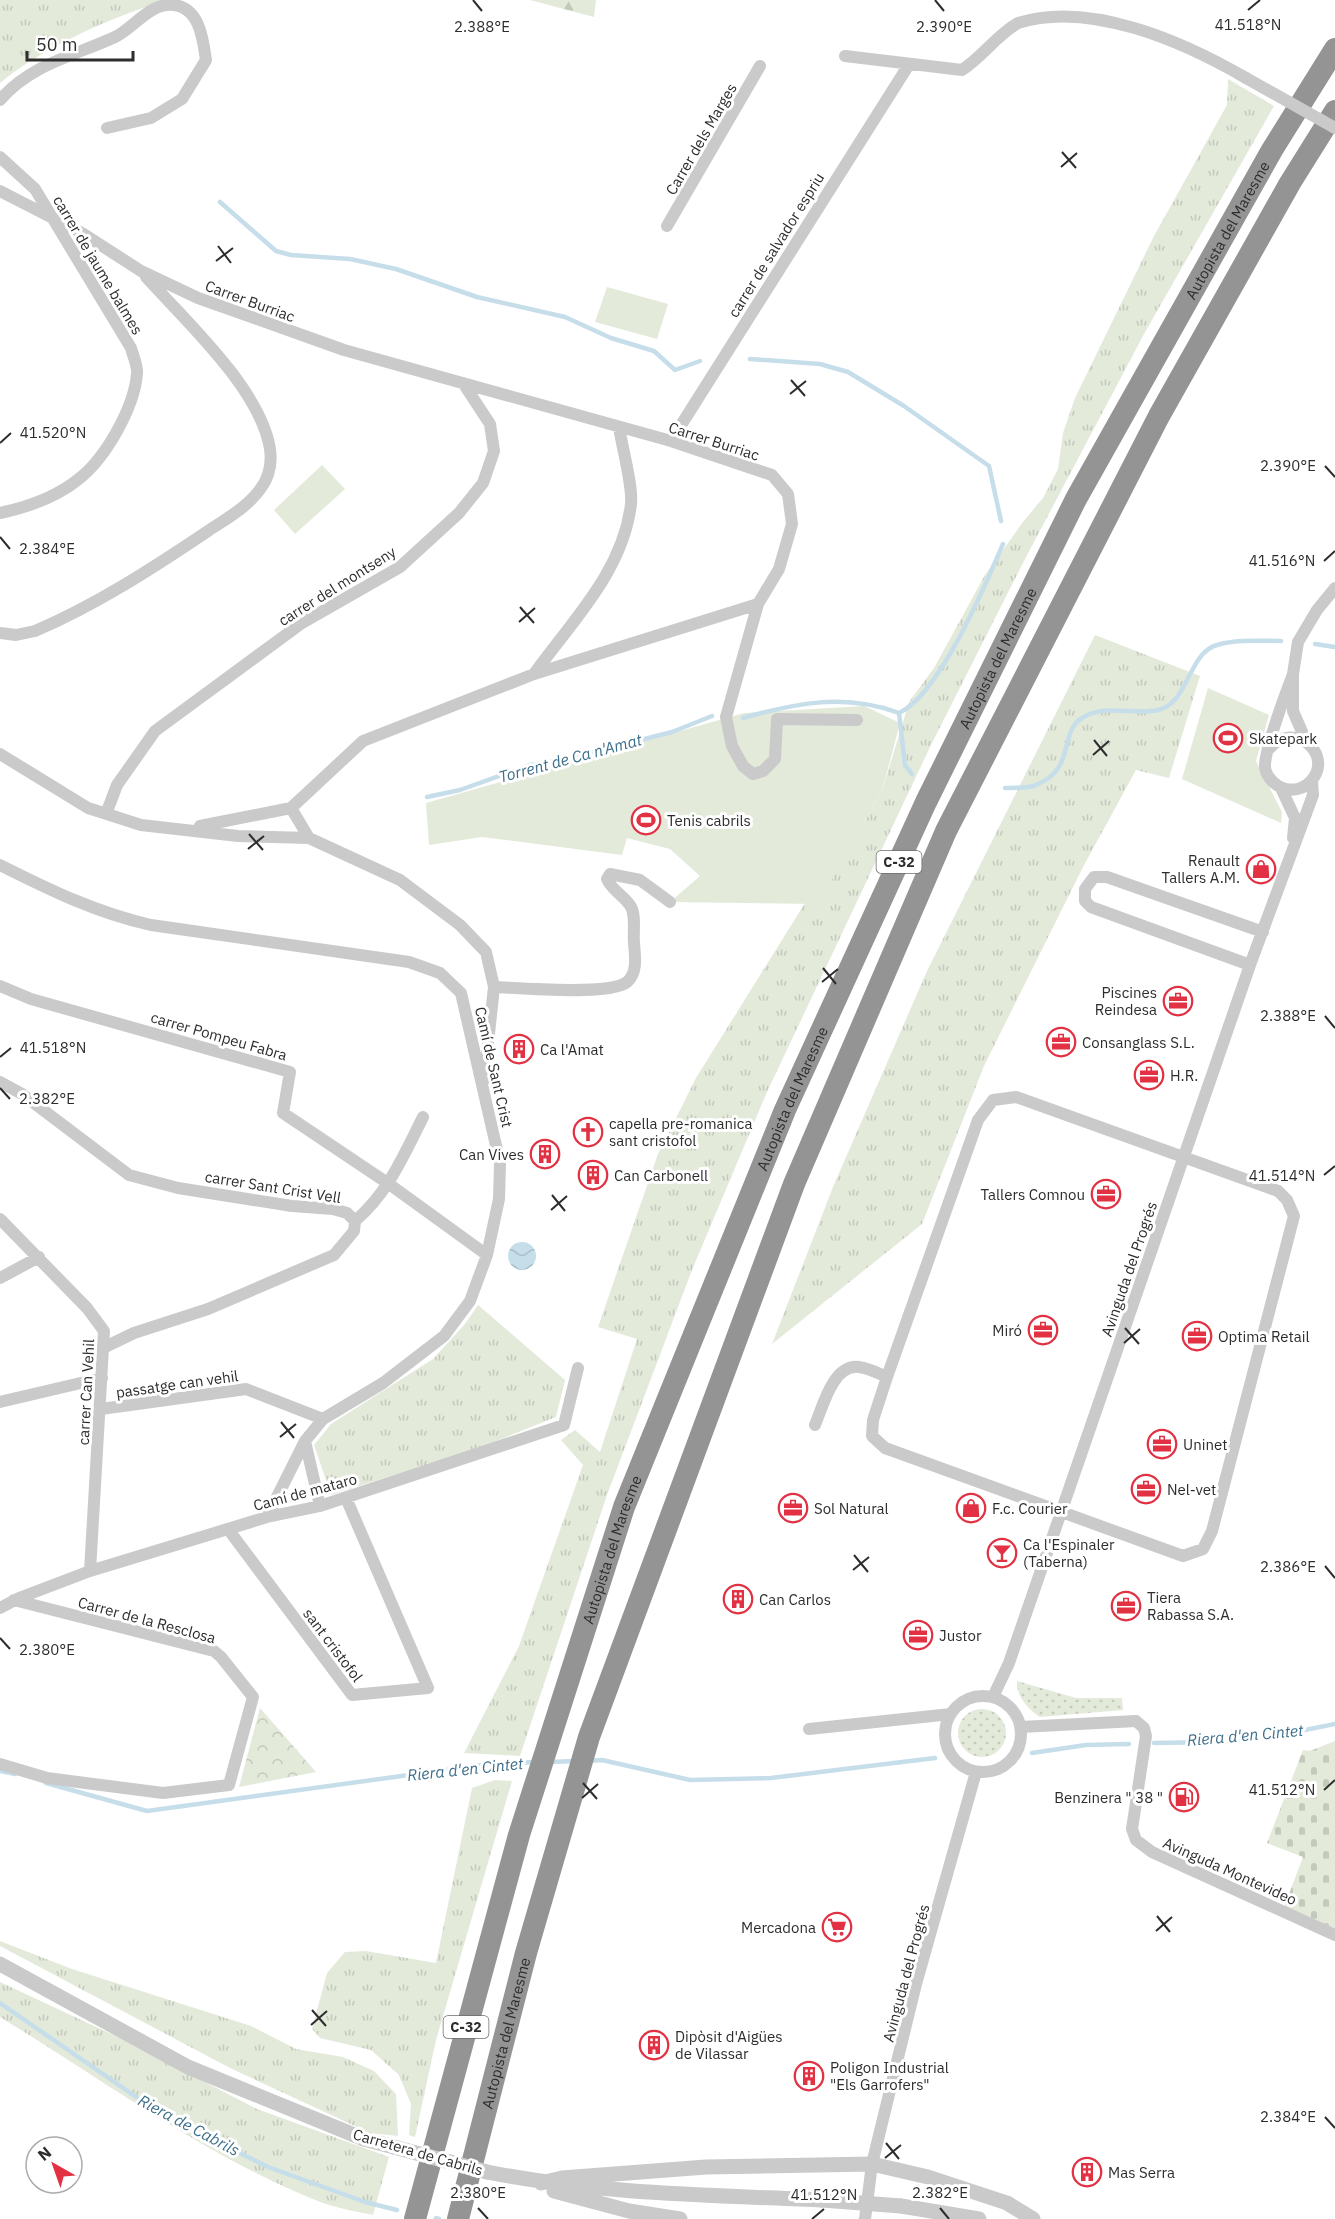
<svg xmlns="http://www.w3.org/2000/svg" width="1335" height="2219" font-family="'IBM Plex Sans',sans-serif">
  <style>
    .grass { fill: url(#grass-tufts) }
    .forest { fill: url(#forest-firs) }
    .cemetery { fill: url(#cemetery-stones) }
    .park { fill: url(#park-crowns) }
    .garden { fill: url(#garden-dots) }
    .pitch { fill: #e3eada }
    .water { fill: url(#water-waves) }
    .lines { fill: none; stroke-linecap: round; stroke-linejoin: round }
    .stream { stroke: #c6ddea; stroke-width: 4.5 }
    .minor { stroke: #cacaca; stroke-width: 12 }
    .tertiary { stroke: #cacaca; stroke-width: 15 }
    .motorway { stroke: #949494; stroke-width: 22 }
    .minor-bridge { stroke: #cacaca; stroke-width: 12 }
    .tertiary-bridge { stroke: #cacaca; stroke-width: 15 }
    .ticks { fill: none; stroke: #2d2d2d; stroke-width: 2 }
    .labels { text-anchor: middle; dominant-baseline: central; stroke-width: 6; stroke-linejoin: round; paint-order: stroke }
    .shield { fill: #fff; stroke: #6c6c6c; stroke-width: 1.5 }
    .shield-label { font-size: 14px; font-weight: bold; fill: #2d2d2d }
    .street-label { font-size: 15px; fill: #2d2d2d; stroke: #fff }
    .poi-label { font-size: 15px; fill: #2d2d2d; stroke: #fff; text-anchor: start }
    .water-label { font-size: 16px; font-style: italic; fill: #3d6f8c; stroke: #fff }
    .ticks-label { font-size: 15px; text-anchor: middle; fill: #2d2d2d; stroke: #fff; stroke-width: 6; stroke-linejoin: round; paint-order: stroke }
  </style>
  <defs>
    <pattern id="grass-tufts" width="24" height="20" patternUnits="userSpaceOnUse" patternTransform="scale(1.5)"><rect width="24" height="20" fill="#e3eada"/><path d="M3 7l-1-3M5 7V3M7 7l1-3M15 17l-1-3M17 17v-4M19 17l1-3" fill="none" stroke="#c3c9bb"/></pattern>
    <pattern id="forest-firs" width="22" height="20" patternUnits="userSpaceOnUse" patternTransform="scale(1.5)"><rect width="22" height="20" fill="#e3eada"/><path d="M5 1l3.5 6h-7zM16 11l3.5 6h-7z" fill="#c3c9bb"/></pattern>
    <pattern id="cemetery-stones" width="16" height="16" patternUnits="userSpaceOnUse" patternTransform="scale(1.5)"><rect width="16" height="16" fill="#e3eada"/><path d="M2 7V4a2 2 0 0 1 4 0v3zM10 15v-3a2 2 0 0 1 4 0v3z" fill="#c3c9bb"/></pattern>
    <pattern id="park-crowns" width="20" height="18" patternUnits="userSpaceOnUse" patternTransform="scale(1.5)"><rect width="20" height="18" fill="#e3eada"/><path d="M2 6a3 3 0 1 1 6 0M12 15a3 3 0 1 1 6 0" fill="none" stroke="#c3c9bb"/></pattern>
    <pattern id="garden-dots" width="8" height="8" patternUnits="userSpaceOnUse" patternTransform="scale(1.5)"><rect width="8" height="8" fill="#e3eada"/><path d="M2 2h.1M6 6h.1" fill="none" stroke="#c3c9bb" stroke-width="1.8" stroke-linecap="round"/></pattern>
    <pattern id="water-waves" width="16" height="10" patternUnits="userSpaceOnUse" patternTransform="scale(1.5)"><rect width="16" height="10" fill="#c6ddea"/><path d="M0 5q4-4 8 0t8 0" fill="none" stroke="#aabec9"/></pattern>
  </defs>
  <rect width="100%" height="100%" fill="#fff"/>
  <path class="grass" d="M 0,0 L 165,0 C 107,20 48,44 0,83 Z
    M 1228,79 L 1274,106 L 1144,334 L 1025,559 L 931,745 L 767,1092 L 692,1270 L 607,1495 L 520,1756 L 464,1753 L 519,1646 L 583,1465 L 561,1440 L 575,1430 L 600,1452 L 637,1339 L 598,1327 L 658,1154 L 696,1078 L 805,903 L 818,903 L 882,791 L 909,702 L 934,668 L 985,575 L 1023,522 L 1043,498 L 1058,469 L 1063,433 L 1075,398 L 1154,236 L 1227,105 Z
    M 1095,635 L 1200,676 L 1169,778 L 1136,770 L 1083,867 L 984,1066 L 922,1224 L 772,1344 L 833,1187 L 927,971 Z
    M 478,1305 L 565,1380 L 556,1417 L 479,1448 L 331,1495 L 314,1445 L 331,1424 L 433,1359 L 465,1324 Z
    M 495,1780 L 512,1781 L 436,2040 L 415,2137 L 409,2135 L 411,2104 L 399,2075 L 371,2050 L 320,2038 L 312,2029 L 327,1973 L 345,1952 L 366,1951 L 436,1963 L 472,1788 Z
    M 0,1941 L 72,1969 L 251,2026 L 296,2049 L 343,2057 L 374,2071 L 396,2094 L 398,2136 L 370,2133 L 230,2068 L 0,1946 Z
    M 0,1982 L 122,2039 L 257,2109 L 389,2157 L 373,2215 C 355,2211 336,2208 320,2202 C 205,2156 105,2081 0,2017 Z"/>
  <path class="forest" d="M 530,0 L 596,0 L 594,17 Z"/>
  <path class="cemetery" d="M 1335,1741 L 1335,1929 L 1284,1907 L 1303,1857 L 1267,1843 L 1303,1750 L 1310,1751 Z"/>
  <path class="park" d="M 260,1708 L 316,1772 L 239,1787 Z"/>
  <path class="garden" d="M 1017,1681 L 1076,1698 L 1122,1698 L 1123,1710 L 1040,1717 C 1028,1709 1016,1696 1017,1681 Z
    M958 1733a24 24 0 1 1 48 0a24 24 0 1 1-48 0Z"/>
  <path class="pitch" d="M 607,287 L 668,304 L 657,339 L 595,322 Z
    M 322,465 L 345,489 L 295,534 L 274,510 Z
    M 1208,688 L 1269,715 L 1256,761 L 1282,812 L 1281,823 L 1182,779 Z
    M 864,706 L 900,723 L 882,791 L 818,904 L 670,902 L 700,876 L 670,849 L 627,838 L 622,855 L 482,837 L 429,845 L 426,803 L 744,713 Z"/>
  <path class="water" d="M508 1256a14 14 0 1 1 28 0a14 14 0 1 1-28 0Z"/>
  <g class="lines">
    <path class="stream" d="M 220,202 L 276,251 L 291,255 L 350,259 L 396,269 L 477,297 L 565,317 L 611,338 L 654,351 L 675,370 L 700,361
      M 750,359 L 820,364 L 848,372 L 904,406 L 989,466 L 1001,521
      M 1315,644 L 1335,647
      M 899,713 C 939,695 985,586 1003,544
      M 743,718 C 796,703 845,693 899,713 L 905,765 L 912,774
      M 1005,788 C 1014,787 1028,789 1036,785 C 1077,768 1058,733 1082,718 C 1106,703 1133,716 1158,710 C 1189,703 1188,653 1217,645 C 1237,639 1260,641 1281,641
      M 427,797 L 460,790 L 530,765 L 566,759 L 672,732 L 712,716
      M 1154,1743 L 1215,1742 L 1280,1735 L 1335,1724
      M 1032,1753 L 1086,1745 L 1129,1744
      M 588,1761 L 602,1760 L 690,1780 L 771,1778 L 935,1758
      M 549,1762 L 576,1761
      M 0,1771 L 15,1774
      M 46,1783 L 147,1811 L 489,1764 L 535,1762
      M 0,2003 L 155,2110 L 268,2167 L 365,2202 L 397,2210
      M 436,2218 L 439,2219"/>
    <path class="minor" d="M 845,56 L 962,70 C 982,57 997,35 1018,23 C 1090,0 1184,42 1246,78
      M 0,100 C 31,64 74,56 115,37 C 134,28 150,2 174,5 C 200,8 203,40 206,60 L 182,99 L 151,118 L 107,128
      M 0,157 L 35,189 L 131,348 C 133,356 138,366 137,374 C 134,408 106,457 80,478 C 57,497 29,507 0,513
      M 0,191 L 82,233 L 141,271 L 198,298 L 344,350 L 671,441 L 772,475 L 788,494 L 792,524 L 779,569 L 758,604 L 534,674 L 363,741 L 291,808
      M 667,226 L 760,66
      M 671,441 L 908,66
      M 758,604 L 726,717 L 732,746 L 743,766 L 753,774 L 763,771 L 775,759 L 777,719 L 857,720
      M 0,633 L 16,635 L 35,631 C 96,605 153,568 208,531 C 226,519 249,506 261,488 C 269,477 272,463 270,449 C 261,390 186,321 146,277
      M 534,674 C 571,622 623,572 631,504 C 633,486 622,447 619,427
      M 1306,741 L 1293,711 L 1293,674 L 1298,642 L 1317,610 L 1335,588
      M 1270,748 C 1293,720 1335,754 1311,781 C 1305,788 1295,791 1286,789 C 1276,787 1266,777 1265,767 C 1264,749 1286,693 1293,674
      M 0,754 L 88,808 L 141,825 L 238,836 L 309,838 L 400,880 L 460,925 L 486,952 L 494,987 L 484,1080
      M 1281,788 L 1295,818 L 1293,838
      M 291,808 L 309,838
      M 106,814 L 117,785 L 155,731 L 302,623 L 400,567 L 459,513 L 483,483 L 494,451 L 490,424 L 463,383
      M 198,831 L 200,826 L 291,808
      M 0,865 C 50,890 97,913 151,925 L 409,962 L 440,973 L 461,993 L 500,1163 L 499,1199 L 487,1255 L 470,1301 L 444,1336 L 383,1383 L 323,1419 L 305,1441 L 320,1506
      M 1250,965 L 1091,907 L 1085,901 L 1085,889 L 1094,877 L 1107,877 L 1263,932
      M 0,986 L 31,999 L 290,1072 L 283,1113 L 389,1184 L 487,1255
      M 494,987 C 519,988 610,996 627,982 C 638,973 635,956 634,943 C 633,933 636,916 631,907 C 625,896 612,891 607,879 L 610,874 L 640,880 L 670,902
      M 0,1082 L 22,1094 L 129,1175 L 178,1188 L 292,1206 L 333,1209 L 347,1213 L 355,1221
      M 1016,1097 L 1278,1191 L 1287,1200 L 1294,1216 L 1212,1531 L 1203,1549 L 1183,1556 L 885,1448 L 872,1436 L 873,1420 L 887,1377 L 978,1120 L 993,1100 Z
      M 0,1219 L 87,1308 L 104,1331 L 90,1571
      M 355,1221 C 388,1193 404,1155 423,1117
      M 0,1278 L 39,1257
      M 105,1347 L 134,1333 L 208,1309 L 334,1255 L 354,1231 L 355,1221
      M 0,1402 L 102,1378
      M 101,1409 L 246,1389 L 323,1419
      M 815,1425 C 823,1406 833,1364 859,1367 C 868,1368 878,1373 887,1377
      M 267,1517 L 305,1441
      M 228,1529 L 352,1695 L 428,1688 L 346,1498
      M 0,1608 L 19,1598 L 90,1571 L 267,1517 L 320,1506 L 564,1425 L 578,1368
      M945 1734a38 38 0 1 1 76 0a38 38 0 1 1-76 0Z
      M 993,1697 L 1009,1663 L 1250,965 L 1313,795 L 1312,781
      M 1021,1727 L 1136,1721 L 1144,1728 L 1146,1736 L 1132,1829 L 1136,1840 L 1152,1852 L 1335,1935
      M 809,1729 L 951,1714
      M 0,1764 L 47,1778 L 163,1793 L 229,1785 L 253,1697 L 221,1657 L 214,1651 L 14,1600
      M 865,2219 L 872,2164 L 916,1984 L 976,1772"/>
    <path class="tertiary" d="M 0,1964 L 188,2067 L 364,2139
      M 487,2172 C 598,2194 710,2195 822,2200
      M 541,2183 L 562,2178 L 706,2167 L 872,2164 L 928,2177 L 1007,2203 L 1033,2219
      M 554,2191 L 629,2211 L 680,2219
      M 901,2206 L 979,2219"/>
    <g class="motorway">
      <path id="s1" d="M 415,2219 L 519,1835 L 624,1507 L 785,1110 L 926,802 L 1076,499 L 1272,150 L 1335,49"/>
      <path id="s2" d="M 458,2219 L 526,1953 L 589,1737 L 794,1184 L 946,831 L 1159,416 L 1290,183 L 1335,111"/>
    </g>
    <path class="minor-bridge" d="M 1246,78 L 1335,128"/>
    <path class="tertiary-bridge" d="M 364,2139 L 487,2172
      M 822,2200 L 901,2206"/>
  </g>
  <path class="ticks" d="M 473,0 L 482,11M 935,0 L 944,11M 1248,10 L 1260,0M 1062,152 L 1076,168M 1061,167 L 1077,153M 218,246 L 231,263M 216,261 L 233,248M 791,380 L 805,396M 790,394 L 806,381M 0,443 L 11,433M 1325,466 L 1335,477M 0,537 L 10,549M 1324,561 L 1335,551M 520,607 L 534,623M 519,622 L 535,608M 1094,740 L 1107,756M 1093,755 L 1109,741M 249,834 L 263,850M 248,849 L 264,836M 823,968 L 836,984M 822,982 L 838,969M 1325,1016 L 1335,1028M 0,1057 L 11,1048M 0,1088 L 10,1099M 1324,1175 L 1335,1166M 552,1195 L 565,1211M 551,1210 L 567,1196M 1125,1328 L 1139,1344M 1124,1343 L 1140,1329M 281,1422 L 294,1438M 280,1437 L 296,1424M 854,1555 L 868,1572M 1325,1566 L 1335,1578M 853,1570 L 869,1557M 0,1638 L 10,1649M 583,1783 L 597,1799M 1324,1790 L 1335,1780M 582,1798 L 598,1784M 1157,1916 L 1170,1932M 1156,1931 L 1172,1917M 312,2010 L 326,2026M 311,2025 L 327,2011M 1325,2117 L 1335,2128M 886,2143 L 899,2159M 885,2158 L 901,2145M 478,2208 L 488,2219M 940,2208 L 949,2219M 812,2219 L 824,2209"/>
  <defs>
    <g id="stadium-ring" transform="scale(1.5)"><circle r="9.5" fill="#fff" stroke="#e13142" stroke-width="1.5"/><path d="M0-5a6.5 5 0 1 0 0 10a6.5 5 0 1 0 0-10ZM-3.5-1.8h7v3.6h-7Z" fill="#e13142"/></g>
    <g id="shop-ring" transform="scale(1.5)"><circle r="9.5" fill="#fff" stroke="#e13142" stroke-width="1.5"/><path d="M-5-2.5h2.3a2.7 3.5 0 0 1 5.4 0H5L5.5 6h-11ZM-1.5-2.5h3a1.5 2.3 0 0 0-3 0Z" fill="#e13142"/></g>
    <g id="office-ring" transform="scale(1.5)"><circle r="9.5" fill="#fff" stroke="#e13142" stroke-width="1.5"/><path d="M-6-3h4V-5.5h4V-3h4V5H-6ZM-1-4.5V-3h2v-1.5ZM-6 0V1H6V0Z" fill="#e13142"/></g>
    <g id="building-ring" transform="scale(1.5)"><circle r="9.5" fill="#fff" stroke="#e13142" stroke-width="1.5"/><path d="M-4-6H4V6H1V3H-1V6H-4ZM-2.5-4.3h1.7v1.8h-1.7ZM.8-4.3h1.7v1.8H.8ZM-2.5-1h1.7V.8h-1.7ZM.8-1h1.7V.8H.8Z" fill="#e13142"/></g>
    <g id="church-ring" transform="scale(1.5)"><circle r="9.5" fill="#fff" stroke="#e13142" stroke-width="1.5"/><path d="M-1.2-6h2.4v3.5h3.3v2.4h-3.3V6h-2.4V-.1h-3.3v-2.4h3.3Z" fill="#e13142"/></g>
    <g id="bar-ring" transform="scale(1.5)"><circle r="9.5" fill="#fff" stroke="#e13142" stroke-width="1.5"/><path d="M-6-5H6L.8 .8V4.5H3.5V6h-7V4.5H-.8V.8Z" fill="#e13142"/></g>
    <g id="fuel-ring" transform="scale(1.5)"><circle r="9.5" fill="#fff" stroke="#e13142" stroke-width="1.5"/><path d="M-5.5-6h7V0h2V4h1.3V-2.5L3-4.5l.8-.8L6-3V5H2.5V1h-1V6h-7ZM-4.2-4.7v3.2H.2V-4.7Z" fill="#e13142"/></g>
    <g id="supermarket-ring" transform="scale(1.5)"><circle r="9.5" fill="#fff" stroke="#e13142" stroke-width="1.5"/><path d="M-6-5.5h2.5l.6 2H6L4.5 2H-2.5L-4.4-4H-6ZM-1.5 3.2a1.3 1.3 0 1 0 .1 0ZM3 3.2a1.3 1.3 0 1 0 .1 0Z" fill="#e13142"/></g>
  </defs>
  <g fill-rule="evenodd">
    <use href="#stadium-ring" x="1228" y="738"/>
    <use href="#stadium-ring" x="646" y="820"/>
    <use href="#shop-ring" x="1261" y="869"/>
    <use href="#office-ring" x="1178" y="1001"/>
    <use href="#office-ring" x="1061" y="1042"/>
    <use href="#building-ring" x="519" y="1049"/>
    <use href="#office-ring" x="1149" y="1075"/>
    <use href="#church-ring" x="588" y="1132"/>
    <use href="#building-ring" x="545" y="1154"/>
    <use href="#building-ring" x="593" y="1175"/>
    <use href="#office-ring" x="1106" y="1194"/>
    <use href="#office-ring" x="1043" y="1330"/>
    <use href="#office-ring" x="1197" y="1336"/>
    <use href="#office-ring" x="1162" y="1444"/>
    <use href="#office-ring" x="1146" y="1489"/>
    <use href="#office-ring" x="793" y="1508"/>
    <use href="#shop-ring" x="971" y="1508"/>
    <use href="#bar-ring" x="1002" y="1553"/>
    <use href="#building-ring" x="738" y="1599"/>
    <use href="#office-ring" x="1126" y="1606"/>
    <use href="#office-ring" x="918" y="1635"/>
    <use href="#fuel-ring" x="1184" y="1797"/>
    <use href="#supermarket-ring" x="837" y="1927"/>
    <use href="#building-ring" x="654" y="2045"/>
    <use href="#building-ring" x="809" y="2076"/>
    <use href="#building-ring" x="1087" y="2172"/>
  </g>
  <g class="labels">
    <g class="shield">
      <rect x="876.5" y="851" width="45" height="22" rx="4.5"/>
      <rect x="443.5" y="2016" width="45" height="22" rx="4.5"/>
    </g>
    <g class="shield-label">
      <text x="899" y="862">C-32</text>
      <text x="466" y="2027">C-32</text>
    </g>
    <g class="street-label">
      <text transform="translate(701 139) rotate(-60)">Carrer dels Marges</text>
      <text stroke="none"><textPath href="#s1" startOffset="2156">Autopista del Maresme</textPath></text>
      <text transform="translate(776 245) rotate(-58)">carrer de salvador espriu</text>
      <text transform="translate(98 265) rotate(59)">carrer de jaume balmes</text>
      <text transform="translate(250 301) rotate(20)">Carrer Burriac</text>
      <text transform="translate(714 441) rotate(18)">Carrer Burriac</text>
      <text transform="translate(337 586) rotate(-32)">carrer del montseny</text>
      <text stroke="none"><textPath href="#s1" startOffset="1670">Autopista del Maresme</textPath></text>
      <text transform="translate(219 1036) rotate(16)">carrer Pompeu Fabra</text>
      <text transform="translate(494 1067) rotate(77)">Camí de Sant Crist</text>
      <text stroke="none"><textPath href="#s1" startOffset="1184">Autopista del Maresme</textPath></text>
      <text transform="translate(273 1187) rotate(9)">carrer Sant Crist Vell</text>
      <text transform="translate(1129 1269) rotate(-71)">Avinguda del Progrés</text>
      <text transform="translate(177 1384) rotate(-8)">passatge can vehil</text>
      <text transform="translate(86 1392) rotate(-87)">carrer Can Vehil</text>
      <text transform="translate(305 1492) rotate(-15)">Camí de mataro</text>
      <text stroke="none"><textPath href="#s1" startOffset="698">Autopista del Maresme</textPath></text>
      <text transform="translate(147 1620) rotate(15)">Carrer de la Resclosa</text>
      <text transform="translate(333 1645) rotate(53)">sant cristofol</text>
      <text transform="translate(1230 1871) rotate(24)">Avinguda Montevideo</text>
      <text transform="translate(906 1973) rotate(-75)">Avinguda del Progrés</text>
      <text stroke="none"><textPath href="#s2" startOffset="192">Autopista del Maresme</textPath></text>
      <text transform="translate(418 2152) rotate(16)">Carretera de Cabrils</text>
    </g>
    <g class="poi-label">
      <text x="1249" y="738">Skatepark</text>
      <text x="667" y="820">Tenis cabrils</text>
      <text x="1240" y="860" text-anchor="end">Renault<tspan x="1240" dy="17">Tallers A.M.</tspan></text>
      <text x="1157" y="992" text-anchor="end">Piscines<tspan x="1157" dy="17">Reindesa</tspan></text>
      <text x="1082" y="1042">Consanglass S.L.</text>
      <text x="540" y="1049">Ca l'Amat</text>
      <text x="1170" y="1075">H.R.</text>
      <text x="609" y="1123">capella pre-romanica<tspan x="609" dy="17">sant cristofol</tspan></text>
      <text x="524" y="1154" text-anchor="end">Can Vives</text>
      <text x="614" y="1175">Can Carbonell</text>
      <text x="1085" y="1194" text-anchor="end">Tallers Comnou</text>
      <text x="1022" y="1330" text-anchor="end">Miró</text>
      <text x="1218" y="1336">Optima Retail</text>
      <text x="1183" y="1444">Uninet</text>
      <text x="1167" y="1489">Nel-vet</text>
      <text x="814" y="1508">Sol Natural</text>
      <text x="992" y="1508">F.c. Courier</text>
      <text x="1023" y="1544">Ca l'Espinaler<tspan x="1023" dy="17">(Taberna)</tspan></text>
      <text x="1147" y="1597">Tiera<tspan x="1147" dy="17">Rabassa S.A.</tspan></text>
      <text x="759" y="1599">Can Carlos</text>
      <text x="939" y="1635">Justor</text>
      <text x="1163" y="1797" text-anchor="end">Benzinera " 38 "</text>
      <text x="816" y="1927" text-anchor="end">Mercadona</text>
      <text x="675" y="2036">Dipòsit d'Aigües<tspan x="675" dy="17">de Vilassar</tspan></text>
      <text x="830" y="2067">Poligon Industrial<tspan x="830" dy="17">"Els Garrofers"</tspan></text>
      <text x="1108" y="2172">Mas Serra</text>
    </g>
    <g class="water-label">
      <text transform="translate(570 758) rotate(-15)">Torrent de Ca n'Amat</text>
      <text transform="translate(1245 1735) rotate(-5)">Riera d'en Cintet</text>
      <text transform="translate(465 1769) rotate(-6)">Riera d'en Cintet</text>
      <text transform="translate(189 2125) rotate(28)">Riera de Cabrils</text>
    </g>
  </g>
  <g class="ticks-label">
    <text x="1248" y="30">41.518°N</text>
    <text x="944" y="32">2.390°E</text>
    <text x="482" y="32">2.388°E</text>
    <text x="53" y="438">41.520°N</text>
    <text x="1288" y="471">2.390°E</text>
    <text x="47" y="554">2.384°E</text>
    <text x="1282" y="566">41.516°N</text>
    <text x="1288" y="1021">2.388°E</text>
    <text x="53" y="1053">41.518°N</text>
    <text x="47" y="1104">2.382°E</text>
    <text x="1282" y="1181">41.514°N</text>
    <text x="1288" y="1572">2.386°E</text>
    <text x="47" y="1655">2.380°E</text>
    <text x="1282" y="1795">41.512°N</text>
    <text x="1288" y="2122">2.384°E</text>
    <text x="478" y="2198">2.380°E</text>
    <text x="940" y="2198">2.382°E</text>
    <text x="824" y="2200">41.512°N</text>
  </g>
  <g transform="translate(54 2165) rotate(320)"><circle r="28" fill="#ffffff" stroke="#ababab" stroke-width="1.5"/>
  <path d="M0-4.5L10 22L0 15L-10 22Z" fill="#e13142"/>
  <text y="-9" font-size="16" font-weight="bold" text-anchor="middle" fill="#2d2d2d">N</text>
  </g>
  <path d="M27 51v9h106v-9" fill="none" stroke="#2d2d2d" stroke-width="3"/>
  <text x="36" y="51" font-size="18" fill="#2d2d2d" stroke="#ffffff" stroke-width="4.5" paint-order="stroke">50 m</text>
</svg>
